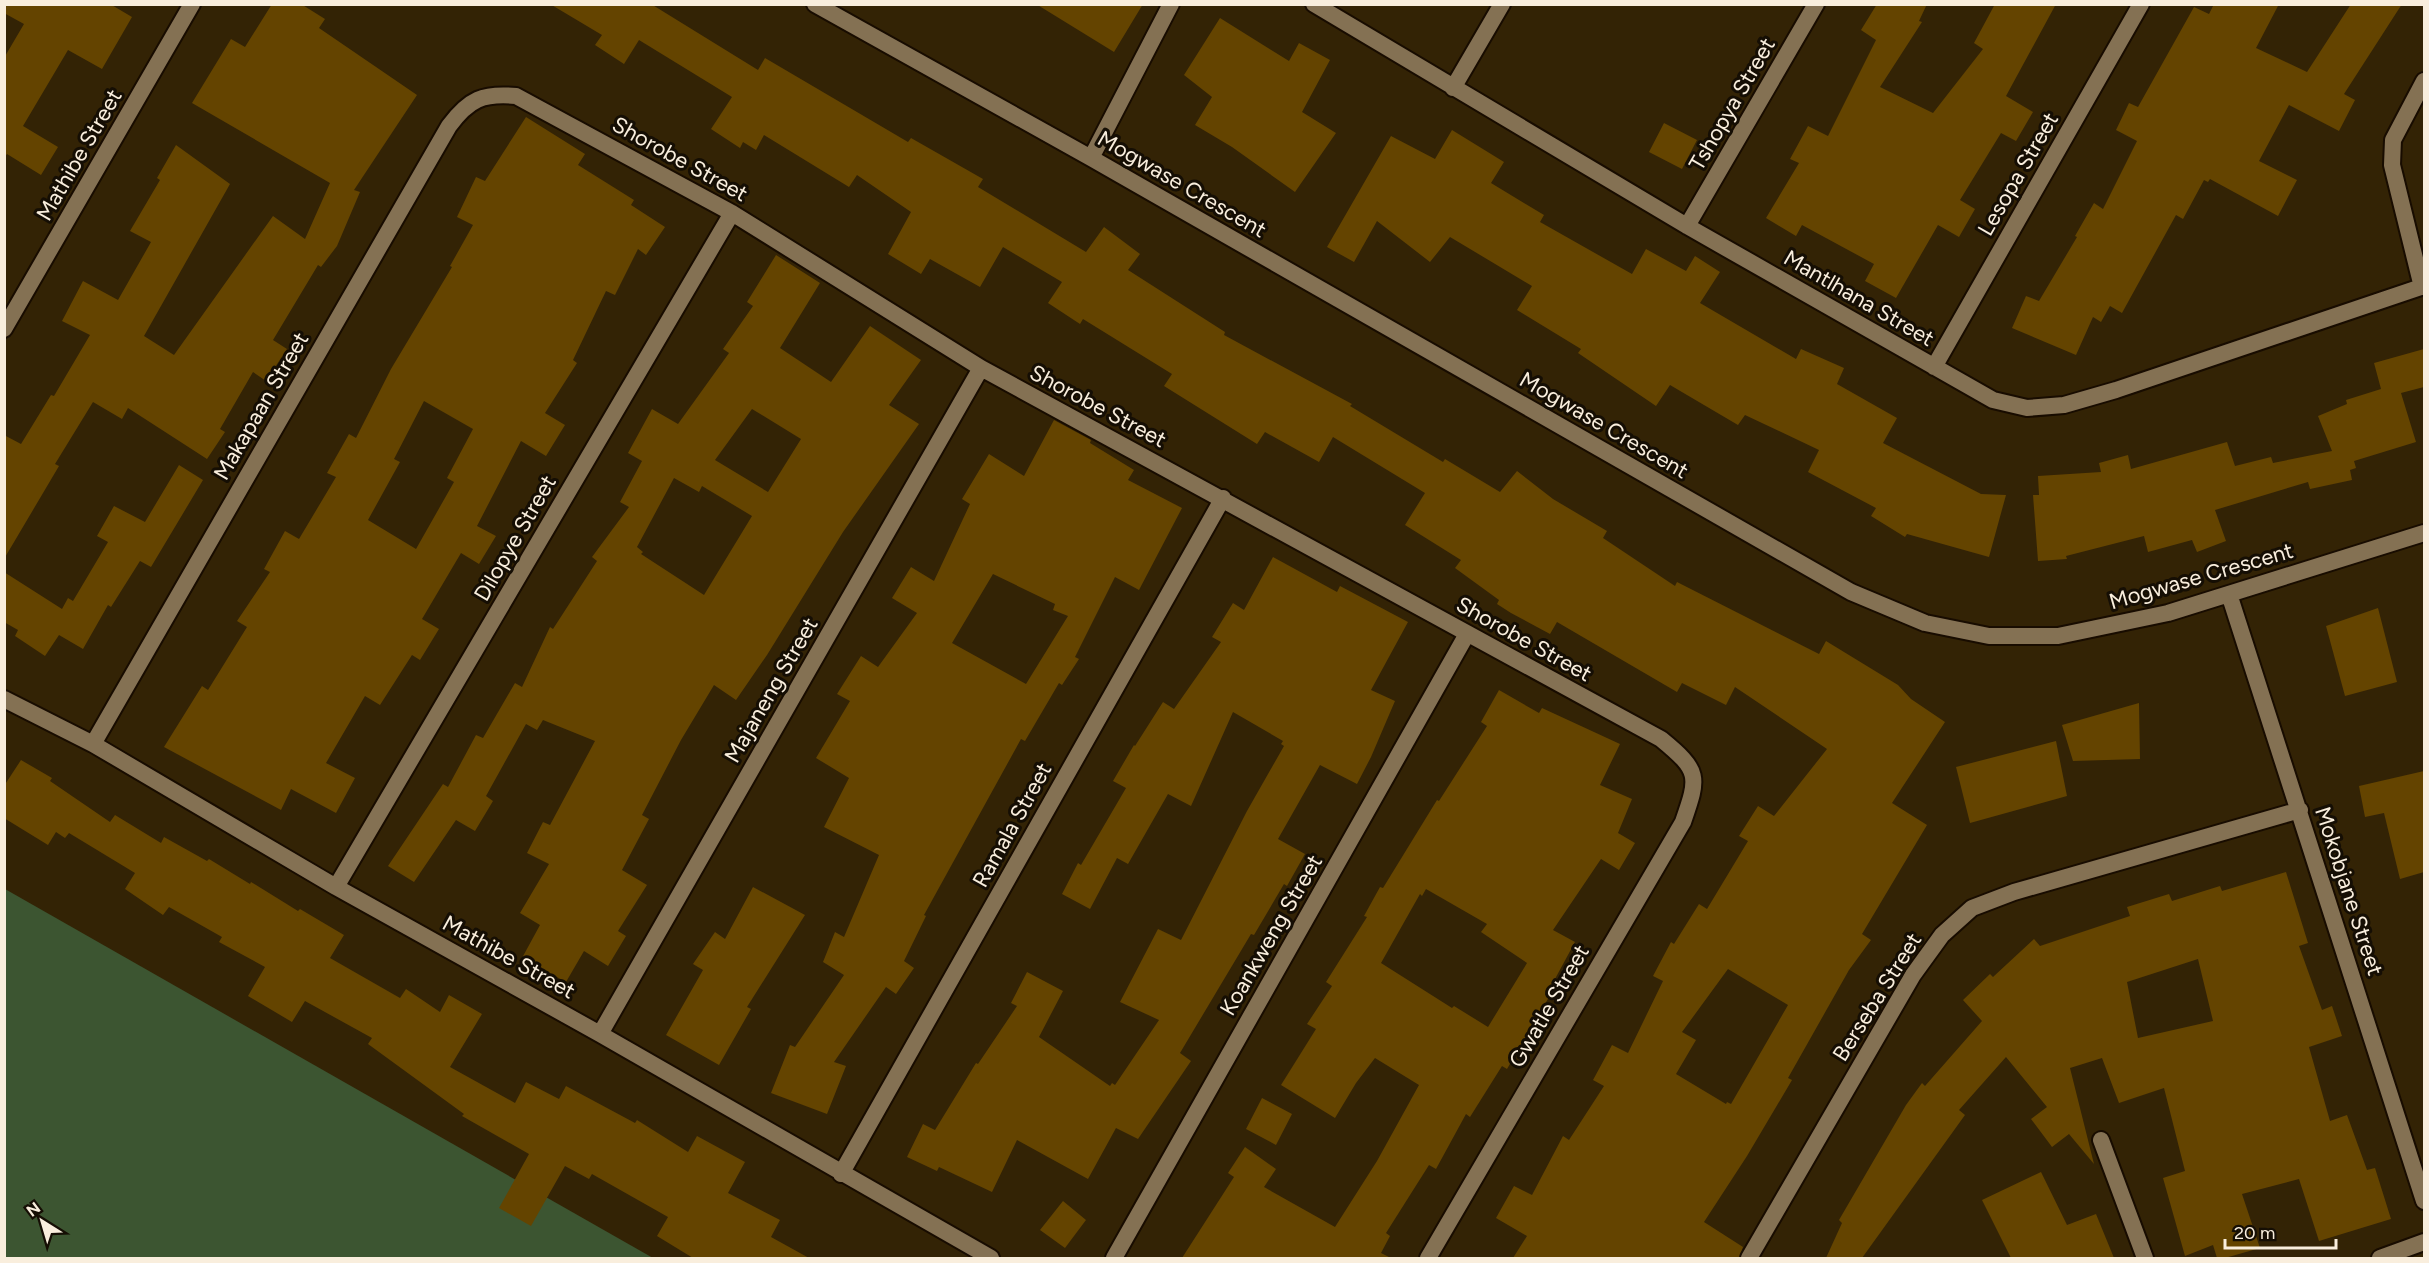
<svg xmlns="http://www.w3.org/2000/svg" width="2429" height="1263" font-family="Figtree,sans-serif">
  <style>
    .green { fill: #3c5531 }
    .building { fill: #644400; fill-rule: evenodd }
    .lines { fill: none; stroke-linecap: round; stroke-linejoin: round }
    .minor-casing { stroke: #180c00; stroke-width: 20 }
    .minor { stroke: #847153; stroke-width: 16 }
    .labels { text-anchor: middle; dominant-baseline: central; stroke-width: 6; stroke-linejoin: round; paint-order: stroke }
    .street-label { font-size: 22px; fill: #f9eedd; stroke: #150e04 }
  </style>
  <rect width="100%" height="100%" fill="#332305"/>
  <path class="green" d="M 5,889 L 653,1258 L 5,1258 Z"/>
  <path class="building" d="M 4,4 L 110,4 L 132,17 L 102,69 L 68,50 L 23,126 L 58,147 L 41,175 L 7,154 L 4,158 L 4,58 L 24,24 L 4,13 Z
    M 272,4 L 301,4 L 325,19 L 319,28 L 417,95 L 354,190 L 360,192 L 337,246 L 321,267 L 318,265 L 273,340 L 287,349 L 266,381 L 253,372 L 220,429 L 225,432 L 207,459 L 128,408 L 122,419 L 93,402 L 55,464 L 59,466 L 4,559 L 4,435 L 21,444 L 51,395 L 54,396 L 90,335 L 62,321 L 83,281 L 118,300 L 151,242 L 130,231 L 160,180 L 157,178 L 176,145 L 230,184 L 144,336 L 174,355 L 273,216 L 305,239 L 330,183 L 192,103 L 231,39 L 245,47 Z
    M 550,4 L 651,4 L 758,70 L 765,58 L 908,142 L 911,138 L 983,179 L 978,187 L 1086,252 L 1104,227 L 1140,254 L 1128,270 L 1225,332 L 1224,335 L 1352,404 L 1350,406 L 1443,462 L 1445,459 L 1500,492 L 1517,471 L 1553,499 L 1607,531 L 1603,538 L 1675,586 L 1677,582 L 1819,654 L 1826,641 L 1898,685 L 1911,699 L 1945,722 L 1892,803 L 1927,825 L 1862,934 L 1871,940 L 1849,970 L 1788,1078 L 1792,1080 L 1747,1156 L 1704,1222 L 1743,1247 L 1739,1258 L 1513,1258 L 1527,1236 L 1496,1218 L 1514,1186 L 1532,1195 L 1563,1136 L 1569,1140 L 1604,1086 L 1593,1080 L 1612,1045 L 1628,1053 L 1663,981 L 1653,976 L 1671,942 L 1674,944 L 1699,904 L 1707,909 L 1748,841 L 1739,836 L 1758,806 L 1774,816 L 1827,749 L 1735,687 L 1726,705 L 1682,683 L 1677,692 L 1557,622 L 1550,634 L 1511,613 L 1497,604 L 1499,600 L 1455,568 L 1461,560 L 1405,525 L 1425,493 L 1333,437 L 1319,462 L 1265,432 L 1257,444 L 1164,386 L 1172,374 L 1083,319 L 1080,324 L 1048,303 L 1062,282 L 1003,247 L 980,287 L 930,259 L 921,274 L 888,254 L 911,212 L 857,175 L 849,187 L 764,135 L 756,150 L 743,142 L 740,148 L 711,129 L 732,97 L 639,40 L 624,64 L 595,45 L 602,35 ZM 1728,969 L 1788,1005 L 1731,1104 L 1727,1102 L 1726,1104 L 1676,1074 L 1696,1040 L 1682,1032 Z
    M 1036,4 L 1143,4 L 1114,52 Z
    M 1877,4 L 1927,4 L 1919,21 L 1922,22 L 1880,87 L 1933,113 L 1983,49 L 1974,43 L 1995,4 L 2056,4 L 2006,96 L 2033,112 L 2016,141 L 2001,133 L 1960,200 L 1975,209 L 1959,237 L 1938,225 L 1896,298 L 1865,281 L 1874,264 L 1802,225 L 1796,236 L 1766,218 L 1799,163 L 1790,159 L 1808,126 L 1828,136 L 1876,40 L 1861,30 Z
    M 2214,4 L 2279,4 L 2256,48 L 2307,72 L 2351,4 L 2402,4 L 2344,94 L 2355,100 L 2339,131 L 2289,105 L 2259,161 L 2297,180 L 2278,216 L 2210,179 L 2208,182 L 2204,180 L 2183,219 L 2176,215 L 2122,313 L 2110,306 L 2101,322 L 2093,317 L 2076,355 L 2012,328 L 2026,296 L 2039,301 L 2077,237 L 2075,236 L 2094,203 L 2103,209 L 2137,141 L 2116,130 L 2129,103 L 2138,107 L 2194,7 L 2209,14 Z
    M 1220,18 L 1289,61 L 1299,43 L 1330,60 L 1302,112 L 1336,133 L 1295,192 L 1232,147 L 1195,125 L 1212,97 L 1184,75 Z
    M 526,117 L 585,154 L 578,165 L 634,200 L 631,205 L 665,227 L 646,255 L 638,249 L 615,295 L 606,291 L 573,360 L 577,363 L 545,413 L 565,425 L 546,456 L 521,441 L 477,526 L 496,536 L 479,564 L 461,553 L 422,619 L 439,629 L 420,660 L 412,655 L 380,705 L 365,696 L 326,763 L 355,778 L 336,813 L 291,789 L 281,810 L 164,747 L 202,686 L 208,690 L 247,627 L 237,621 L 270,572 L 264,569 L 285,531 L 299,539 L 336,477 L 327,473 L 349,434 L 356,438 L 391,369 L 452,267 L 450,266 L 473,225 L 457,217 L 476,177 L 485,181 ZM 424,401 L 473,429 L 447,478 L 454,482 L 416,549 L 368,520 L 400,462 L 394,459 Z
    M 1664,123 L 1697,140 L 1682,169 L 1649,152 Z
    M 1452,130 L 1504,162 L 1491,183 L 1544,215 L 1540,222 L 1632,274 L 1646,249 L 1686,271 L 1695,256 L 1720,272 L 1700,303 L 1796,359 L 1801,349 L 1844,368 L 1837,384 L 1897,418 L 1883,443 L 1981,494 L 2006,495 L 1989,557 L 1907,534 L 1905,537 L 1871,516 L 1876,508 L 1808,472 L 1819,450 L 1745,415 L 1738,425 L 1670,385 L 1656,406 L 1578,353 L 1581,349 L 1517,310 L 1532,286 L 1450,237 L 1430,262 L 1377,221 L 1354,262 L 1327,247 L 1391,136 L 1435,159 Z
    M 776,255 L 820,283 L 780,348 L 831,382 L 870,326 L 921,360 L 889,405 L 919,424 L 843,532 L 767,655 L 736,700 L 714,685 L 681,740 L 642,815 L 649,819 L 622,870 L 647,885 L 618,931 L 626,936 L 608,966 L 584,951 L 566,982 L 522,958 L 540,925 L 520,913 L 549,864 L 527,853 L 543,822 L 550,825 L 595,741 L 543,720 L 537,730 L 526,724 L 486,796 L 493,801 L 475,831 L 456,820 L 414,882 L 388,866 L 443,784 L 448,787 L 476,735 L 483,738 L 515,683 L 522,687 L 550,627 L 553,629 L 597,561 L 592,557 L 629,507 L 620,502 L 642,461 L 628,453 L 652,409 L 678,424 L 729,353 L 723,349 L 753,306 L 747,302 ZM 752,409 L 801,439 L 768,492 L 715,460 ZM 674,478 L 699,492 L 702,486 L 752,516 L 704,595 L 641,554 L 643,552 L 637,547 Z
    M 2424,349 L 2424,387 L 2401,393 L 2416,442 L 2354,461 L 2356,468 L 2350,470 L 2352,480 L 2310,489 L 2308,482 L 2215,510 L 2226,541 L 2197,552 L 2192,540 L 2148,552 L 2144,536 L 2066,556 L 2067,559 L 2038,561 L 2033,495 L 2039,495 L 2038,476 L 2101,472 L 2099,463 L 2128,455 L 2131,469 L 2227,442 L 2235,466 L 2271,457 L 2273,463 L 2332,451 L 2318,416 L 2347,404 L 2346,400 L 2381,389 L 2374,363 Z
    M 1054,420 L 1091,440 L 1090,443 L 1134,470 L 1128,480 L 1182,508 L 1139,590 L 1115,577 L 1075,657 L 1079,659 L 1062,685 L 1059,683 L 1025,741 L 1021,739 L 924,915 L 926,916 L 904,961 L 914,968 L 896,994 L 886,987 L 834,1062 L 846,1066 L 827,1114 L 771,1093 L 790,1045 L 795,1047 L 844,975 L 823,962 L 835,932 L 844,937 L 879,855 L 824,827 L 849,778 L 816,758 L 850,701 L 837,694 L 861,656 L 878,667 L 917,613 L 892,598 L 911,567 L 934,581 L 970,504 L 962,499 L 989,454 L 1024,476 ZM 993,574 L 1055,604 L 1053,610 L 1068,616 L 1026,684 L 952,643 Z
    M 179,465 L 203,480 L 151,567 L 140,561 L 111,607 L 108,605 L 83,649 L 59,635 L 45,656 L 15,636 L 18,630 L 4,622 L 4,572 L 62,609 L 68,598 L 73,601 L 108,542 L 97,536 L 114,506 L 145,522 Z
    M 1273,557 L 1337,592 L 1340,586 L 1408,622 L 1371,690 L 1395,701 L 1371,757 L 1357,784 L 1320,765 L 1278,839 L 1305,854 L 1287,886 L 1284,884 L 1254,935 L 1251,934 L 1180,1053 L 1191,1061 L 1138,1139 L 1116,1128 L 1088,1179 L 1017,1140 L 992,1192 L 939,1167 L 937,1171 L 907,1157 L 923,1124 L 935,1130 L 976,1063 L 978,1064 L 1017,1006 L 1011,1003 L 1027,972 L 1063,991 L 1039,1037 L 1110,1086 L 1112,1083 L 1115,1085 L 1159,1020 L 1120,1002 L 1158,929 L 1181,940 L 1247,811 L 1284,746 L 1281,744 L 1283,741 L 1233,712 L 1191,806 L 1168,794 L 1128,864 L 1117,858 L 1090,909 L 1062,894 L 1078,863 L 1081,865 L 1126,788 L 1113,781 L 1134,745 L 1135,746 L 1163,702 L 1174,709 L 1221,642 L 1212,637 L 1233,603 L 1244,610 Z
    M 2378,608 L 2397,682 L 2345,696 L 2326,626 Z
    M 1499,690 L 1539,713 L 1542,708 L 1620,744 L 1600,785 L 1632,799 L 1618,833 L 1635,843 L 1619,870 L 1601,859 L 1553,930 L 1575,942 L 1549,990 L 1552,992 L 1507,1069 L 1502,1066 L 1470,1117 L 1466,1114 L 1436,1169 L 1429,1165 L 1386,1233 L 1390,1236 L 1381,1253 L 1391,1258 L 1182,1258 L 1234,1177 L 1228,1173 L 1245,1147 L 1276,1169 L 1264,1187 L 1335,1227 L 1377,1161 L 1419,1085 L 1375,1058 L 1356,1083 L 1335,1118 L 1281,1085 L 1316,1029 L 1307,1024 L 1332,986 L 1326,982 L 1367,917 L 1364,916 L 1380,887 L 1383,888 L 1437,800 L 1439,801 L 1487,726 L 1481,722 ZM 1426,889 L 1487,924 L 1481,932 L 1527,963 L 1488,1027 L 1454,1006 L 1452,1008 L 1381,963 L 1420,894 L 1422,896 Z
    M 2139,703 L 2140,759 L 2073,761 L 2062,725 Z
    M 2056,741 L 2067,796 L 1970,823 L 1956,767 Z
    M 21,760 L 52,778 L 50,781 L 110,822 L 115,815 L 161,843 L 164,837 L 207,861 L 209,859 L 250,884 L 251,882 L 298,911 L 300,909 L 344,935 L 330,958 L 400,998 L 406,989 L 440,1012 L 449,995 L 482,1014 L 450,1067 L 515,1103 L 526,1082 L 559,1099 L 566,1086 L 635,1123 L 637,1120 L 688,1152 L 697,1136 L 745,1162 L 728,1193 L 780,1220 L 771,1237 L 809,1258 L 693,1258 L 657,1236 L 668,1217 L 592,1174 L 589,1179 L 565,1166 L 531,1226 L 499,1208 L 529,1154 L 462,1116 L 464,1114 L 368,1044 L 372,1038 L 305,1001 L 292,1022 L 248,996 L 265,967 L 219,942 L 222,937 L 169,907 L 163,915 L 125,889 L 135,873 L 69,833 L 65,838 L 56,832 L 48,845 L 4,818 L 4,786 Z
    M 2424,771 L 2424,872 L 2400,879 L 2384,813 L 2365,817 L 2359,786 Z
    M 2286,872 L 2308,943 L 2299,946 L 2322,1010 L 2332,1006 L 2342,1036 L 2309,1047 L 2330,1121 L 2347,1115 L 2367,1170 L 2375,1168 L 2391,1219 L 2319,1241 L 2299,1179 L 2242,1194 L 2260,1248 L 2225,1258 L 2217,1258 L 2213,1245 L 2185,1256 L 2163,1178 L 2185,1171 L 2164,1088 L 2119,1103 L 2102,1058 L 2070,1068 L 2094,1164 L 2069,1134 L 2052,1147 L 2031,1119 L 2047,1107 L 2006,1057 L 1959,1110 L 1965,1115 L 1862,1258 L 1826,1258 L 1842,1223 L 1839,1220 L 1906,1105 L 1922,1083 L 1925,1086 L 1982,1021 L 1963,1000 L 1990,974 L 1993,977 L 2034,939 L 2040,946 L 2130,916 L 2127,907 L 2169,894 L 2172,901 L 2220,886 L 2222,891 ZM 2198,959 L 2213,1021 L 2138,1038 L 2127,982 Z
    M 753,887 L 805,915 L 747,1007 L 751,1009 L 719,1065 L 666,1035 L 703,970 L 693,964 L 715,932 L 725,939 Z
    M 1262,1098 L 1292,1114 L 1276,1145 L 1246,1129 Z
    M 2041,1172 L 2067,1225 L 2096,1214 L 2114,1258 L 2011,1258 L 1982,1200 Z
    M 1063,1201 L 1086,1220 L 1065,1248 L 1040,1230 Z"/>
  <g class="lines">
    <g class="minor-casing">
      <path id="minor" d="M 815,4 L 1091,158 L 1851,592 L 1925,623 L 1989,636 L 2058,636 L 2168,613 L 2424,533
        M 1314,4 L 1687,226 L 1993,400 L 2027,408 L 2064,405 L 2116,390 L 2424,286
        M 1453,88 L 1502,4
        M 1091,158 L 1171,4
        M 1687,226 L 1816,4
        M 2422,287 L 2392,165 L 2393,140 L 2424,81
        M 4,329 L 192,4
        M 1934,367 L 2141,4
        M 2229,594 L 2424,1201
        M 4,699 L 93,744 L 336,887 L 600,1034 L 991,1258
        M 93,744 L 449,126 C 469,99 483,93 516,96 L 732,213 L 981,368 L 1661,739 C 1700,771 1699,776 1683,822 L 1428,1258
        M 336,887 L 732,213
        M 600,1034 L 981,368
        M 2101,1140 L 2145,1258
        M 841,1174 L 1223,498
        M 1114,1258 L 1467,634
        M 1749,1258 L 1913,975 L 1942,935 L 1972,908 L 2014,892 L 2300,810
        M 2380,1258 L 2424,1242"/>
    </g>
    <use href="#minor" class="minor"/>
  </g>
  <g class="labels">
    <g class="street-label">
      <text transform="translate(1732 104) rotate(-60)">Tshopya Street</text>
      <text transform="translate(79 155) rotate(-60)">Mathibe Street</text>
      <text transform="translate(680 159) rotate(29)">Shorobe Street</text>
      <text transform="translate(2018 174) rotate(-60)">Lesopa Street</text>
      <text transform="translate(1182 184) rotate(30)">Mogwase Crescent</text>
      <text transform="translate(1859 298) rotate(30)">Mantlhana Street</text>
      <text transform="translate(261 406) rotate(-60)">Makapaan Street</text>
      <text transform="translate(1098 406) rotate(28)">Shorobe Street</text>
      <text transform="translate(1604 425) rotate(30)">Mogwase Crescent</text>
      <text transform="translate(515 538) rotate(-60)">Dilopye Street</text>
      <text transform="translate(2201 576) rotate(-16)">Mogwase Crescent</text>
      <text transform="translate(1524 639) rotate(29)">Shorobe Street</text>
      <text transform="translate(771 690) rotate(-60)">Majaneng Street</text>
      <text transform="translate(1012 825) rotate(-61)">Ramala Street</text>
      <text transform="translate(2349 891) rotate(72)">Mokobjane Street</text>
      <text transform="translate(1271 935) rotate(-60)">Koankweng Street</text>
      <text transform="translate(509 957) rotate(29)">Mathibe Street</text>
      <text transform="translate(1877 997) rotate(-58)">Berseba Street</text>
      <text transform="translate(1549 1006) rotate(-60)">Gwatle Street</text>
    </g>
  </g>
  <rect width="2429" height="1263" fill="none" stroke="#f9eedd" stroke-width="12"/>
  <g transform="translate(42 1221) rotate(323)" stroke="#150e04" stroke-width="4.5" paint-order="stroke">
  <path d="M0-4.5L10 22L0 15L-10 22Z" fill="#f9eedd"/>
  <text y="-9" font-size="16" font-weight="bold" text-anchor="middle" fill="#f9eedd">N</text>
  </g>
  <path d="M2225 1239v9h111v-9" fill="none" stroke="#f9eedd" stroke-width="3"/>
  <text x="2234" y="1239" font-size="18" fill="#f9eedd" stroke="#150e04" stroke-width="4.5" paint-order="stroke">20 m</text>
</svg>
